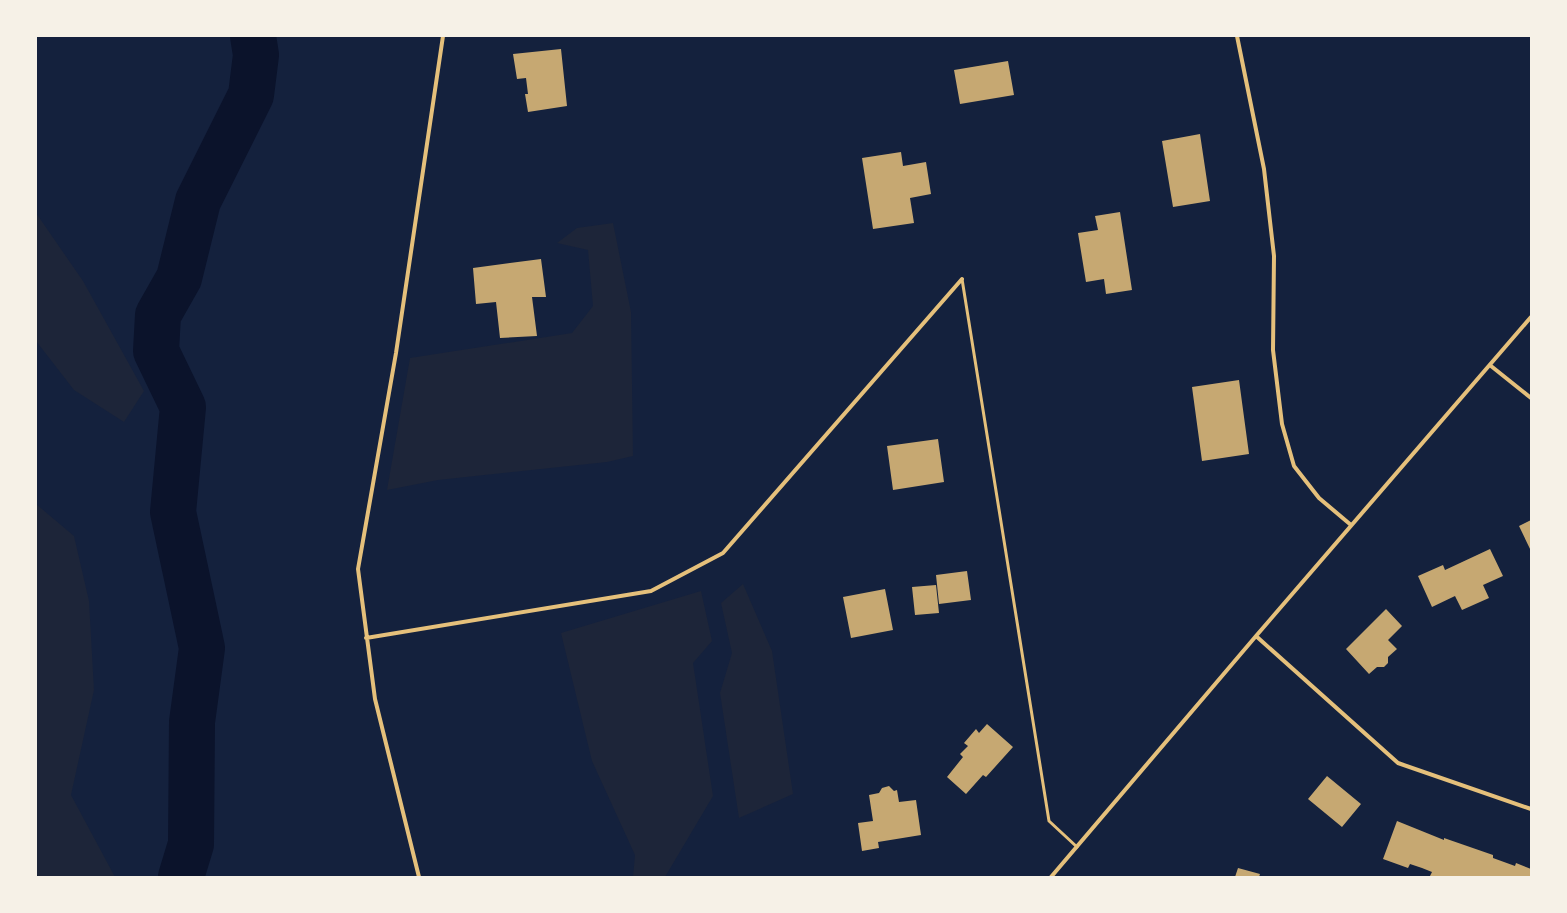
<svg xmlns="http://www.w3.org/2000/svg" width="1567" height="913" font-family="'Zilla Slab',serif">
  <style>
    .green { fill: #1d2539 }
    .lines { fill: none; stroke-linecap: round; stroke-linejoin: round }
    .river { stroke: #0b132b; stroke-width: 46 }
    .building { fill: #c6a872 }
    .service { stroke: #e5c07b; stroke-width: 3 }
    .minor { stroke: #e5c07b; stroke-width: 4 }
  </style>
  <rect width="100%" height="100%" fill="#14213d"/>
  <path class="green" d="M 36,213 L 83,281 L 144,391 L 124,422 L 74,390 L 36,341 Z
    M 613,223 L 631,312 L 633,456 L 607,462 L 438,480 L 387,490 L 410,358 L 572,333 L 593,306 L 588,250 L 557,243 L 577,228 Z
    M 36,504 L 74,536 L 89,601 L 94,690 L 71,795 L 115,877 L 36,877 Z
    M 743,584 L 772,651 L 793,794 L 739,818 L 720,693 L 732,653 L 721,603 Z
    M 701,591 L 712,641 L 693,663 L 713,796 L 665,877 L 633,877 L 635,855 L 592,761 L 561,633 Z"/>
  <g class="lines">
    <path class="river" d="M 181,877 L 191,844 L 192,722 L 202,648 L 173,512 L 183,407 L 156,351 L 158,315 L 179,278 L 198,201 L 251,95 L 256,55 L 253,36"/>
  </g>
  <path class="building" d="M 561,49 L 567,106 L 528,112 L 525,94 L 528,94 L 526,78 L 517,79 L 513,54 Z
    M 1008,61 L 1014,95 L 960,104 L 954,70 Z
    M 1200,134 L 1210,201 L 1173,207 L 1162,141 Z
    M 901,152 L 903,166 L 926,162 L 931,194 L 910,198 L 914,223 L 873,229 L 862,158 Z
    M 1120,212 L 1132,290 L 1106,294 L 1104,279 L 1086,282 L 1078,233 L 1098,230 L 1095,216 Z
    M 541,259 L 546,297 L 532,297 L 537,336 L 500,338 L 496,302 L 476,304 L 473,268 Z
    M 1239,380 L 1249,454 L 1202,461 L 1192,387 Z
    M 938,439 L 944,482 L 893,490 L 887,446 Z
    M 1531,520 L 1531,551 L 1519,526 Z
    M 1490,549 L 1503,576 L 1483,585 L 1489,598 L 1462,610 L 1455,596 L 1432,607 L 1418,576 L 1443,565 L 1445,570 Z
    M 967,571 L 971,600 L 939,604 L 936,575 Z
    M 936,585 L 939,613 L 915,615 L 912,587 Z
    M 885,589 L 893,630 L 851,638 L 843,597 Z
    M 1386,609 L 1402,626 L 1388,640 L 1397,649 L 1388,657 L 1388,663 L 1384,667 L 1377,667 L 1369,674 L 1346,649 Z
    M 987,724 L 1013,747 L 986,777 L 983,775 L 966,794 L 947,777 L 963,757 L 960,754 L 968,746 L 964,743 L 976,729 L 979,733 Z
    M 1327,776 L 1361,804 L 1342,827 L 1308,799 Z
    M 889,786 L 894,791 L 897,790 L 899,802 L 916,800 L 921,835 L 878,842 L 879,848 L 862,851 L 858,823 L 873,821 L 869,795 L 879,793 L 882,788 Z
    M 1397,821 L 1444,840 L 1444,838 L 1493,855 L 1493,858 L 1515,866 L 1516,863 L 1531,869 L 1531,877 L 1432,877 L 1430,876 L 1432,872 L 1422,868 L 1410,864 L 1408,868 L 1383,859 Z
    M 1238,868 L 1260,874 L 1259,877 L 1235,877 Z"/>
  <g class="lines">
    <path class="service" d="M 962,279 L 1049,821 L 1077,847"/>
    <path class="minor" d="M 1237,36 L 1264,169 L 1274,256 L 1273,350 L 1282,424 L 1294,466 L 1319,498 L 1351,525
      M 1491,366 L 1531,398
      M 1256,636 L 1398,763 L 1531,809
      M 366,638 L 651,591 L 723,553 L 962,279
      M 419,877 L 375,699 L 358,569 L 396,353 L 443,36
      M 1051,877 L 1256,636 L 1531,317"/>
  </g>
  <rect width="1567" height="913" fill="none" stroke="#f6f1e7" stroke-width="74"/>
</svg>
